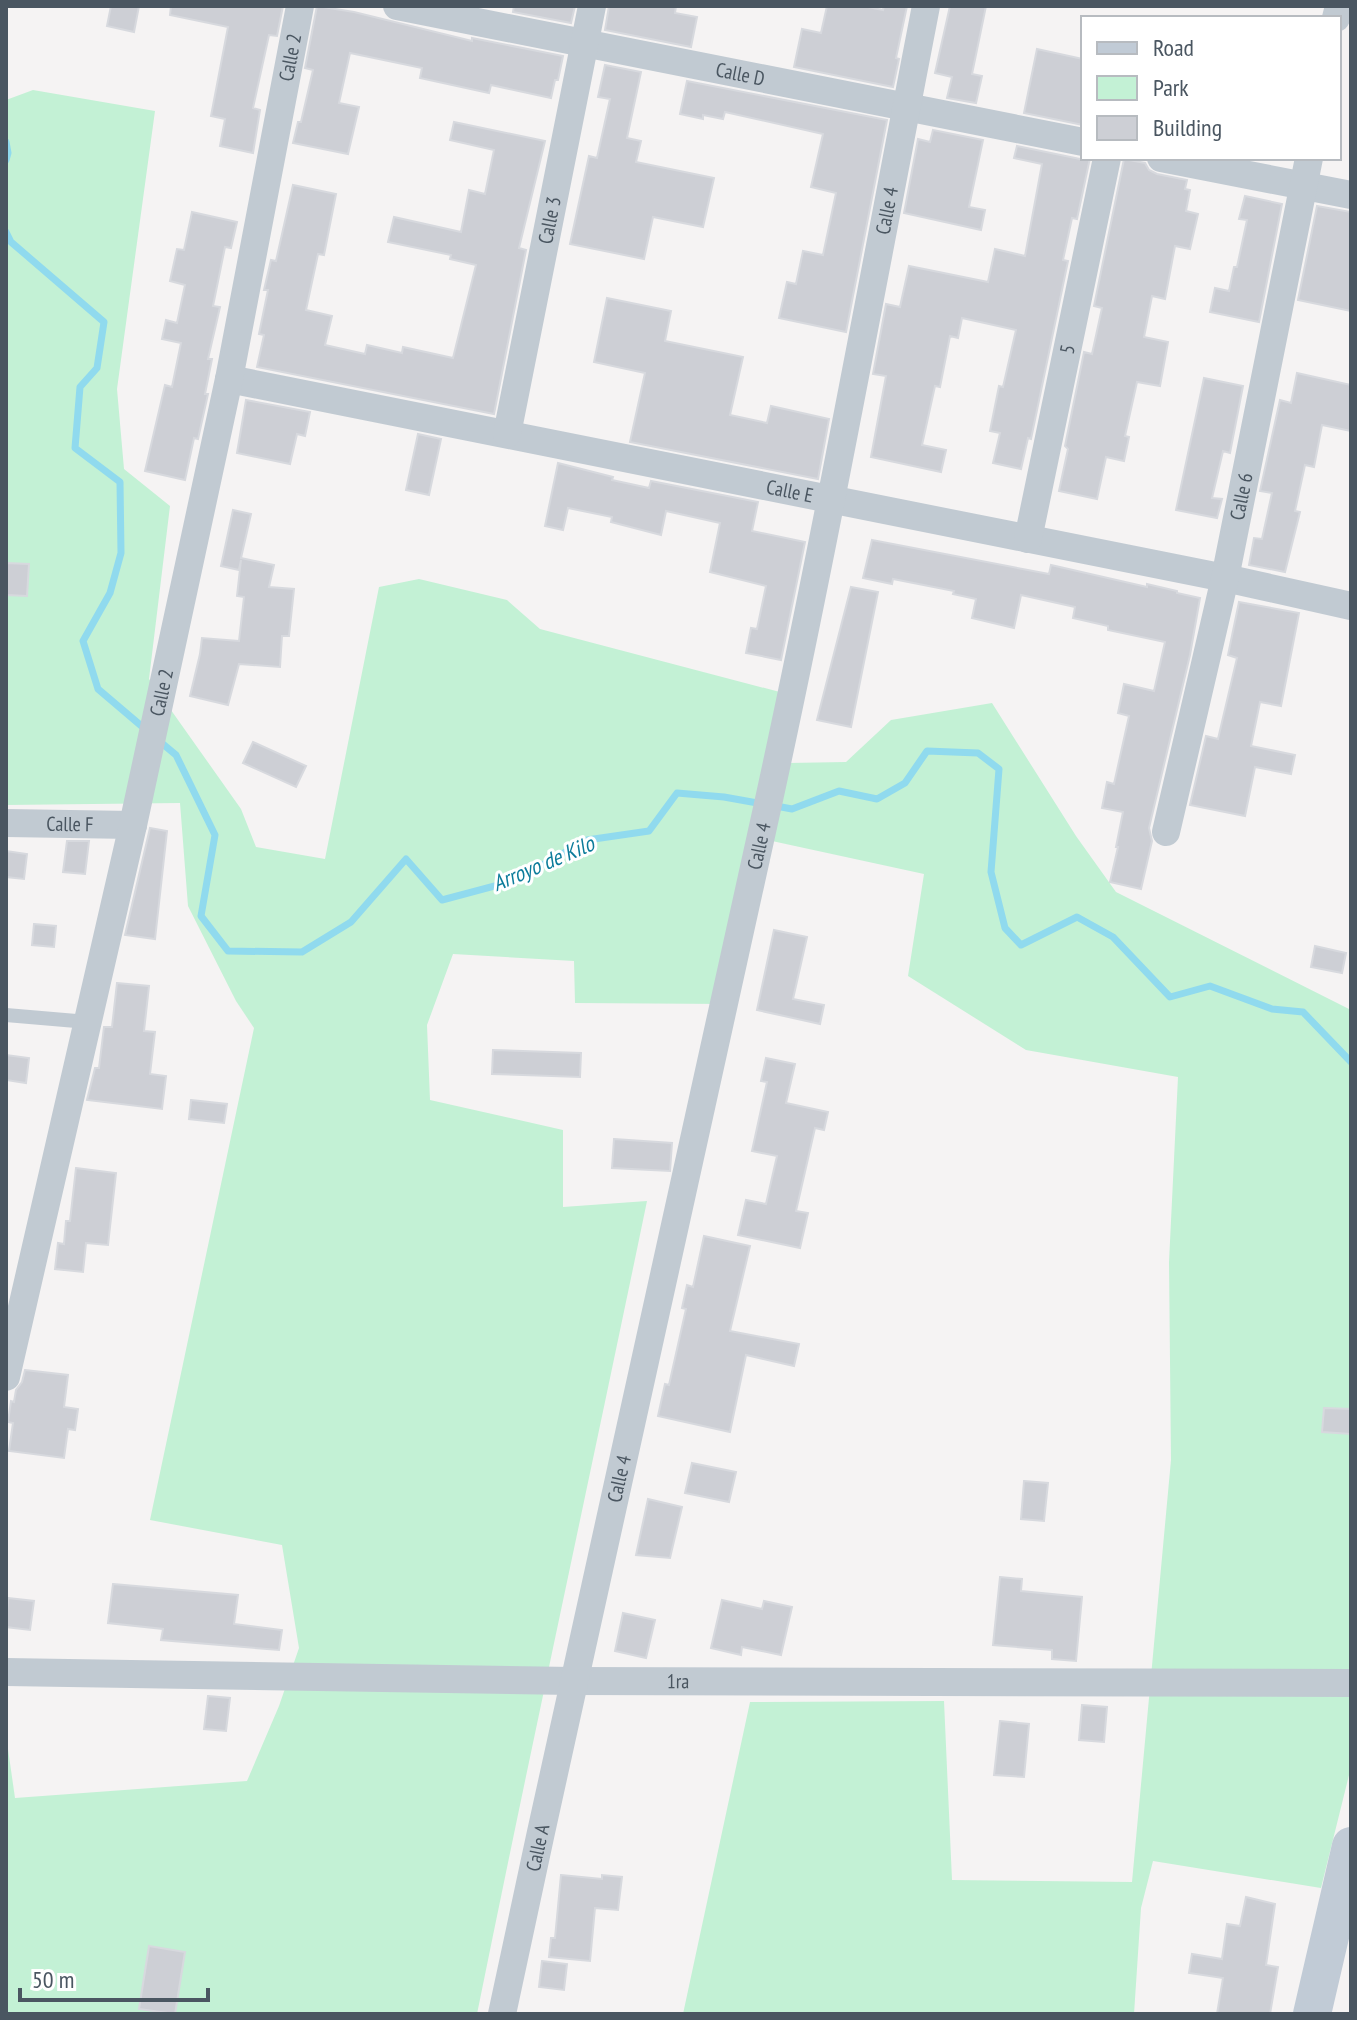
<svg xmlns="http://www.w3.org/2000/svg" width="1357" height="2020" font-family="'PT Sans Narrow',sans-serif">
  <style>
    .green { fill: #c3f1d5 }
    .lines { fill: none; stroke-linecap: round; stroke-linejoin: round }
    .stream { stroke: #90daee; stroke-width: 7 }
    .building { fill: #cdcfd5; stroke: #d7d9de; stroke-width: 2 }
    .lane { stroke: #c1cad2; stroke-width: 14 }
    .street { stroke: #c1cad2; stroke-width: 28 }
    .secondary { stroke: #c1cbd6; stroke-width: 38 }
    .labels { text-anchor: middle; dominant-baseline: central; stroke-width: 6; stroke-linejoin: round; paint-order: stroke }
    .street-label { font-size: 20px; fill: #4a5661; stroke: #fff }
    .water-label { font-size: 22px; font-style: italic; fill: #0c7c9b; stroke: #fff }
  </style>
  <rect width="100%" height="100%" fill="#f5f3f3"/>
  <path class="green" d="M 33,90 L 155,111 L 117,389 L 124,469 L 170,506 L 149,679 L 241,809 L 256,847 L 325,859 L 379,587 L 419,579 L 507,600 L 540,629 L 791,695 L 788,763 L 846,762 L 891,720 L 992,703 L 1076,836 L 1116,892 L 1351,1010 L 1351,1767 L 1321,1888 L 1153,1861 L 1141,1908 L 1134,2014 L 683,2014 L 750,1702 L 944,1701 L 952,1880 L 1132,1882 L 1171,1460 L 1169,1262 L 1178,1077 L 1026,1050 L 908,976 L 924,874 L 772,841 L 726,1004 L 575,1003 L 574,961 L 453,954 L 427,1025 L 430,1100 L 563,1130 L 563,1207 L 647,1201 C 591,1472 532,1742 477,2014 L 6,2014 L 6,1735 L 15,1798 L 247,1781 L 279,1706 L 299,1648 L 282,1545 L 150,1520 L 254,1028 L 236,1001 L 188,906 L 180,803 L 6,805 L 6,100 Z"/>
  <g class="lines">
    <path class="stream" d="M 6,142 L 8,153 L 6,160
      M 6,232 L 11,242 L 104,322 L 97,368 L 80,387 L 75,448 L 120,482 L 121,553 L 110,593 L 83,641 L 98,689 L 145,729
      M 158,740 L 176,755 L 215,835 L 201,916 L 228,951 L 302,952 L 351,922 L 406,859 L 442,900 L 513,881 L 587,840 L 649,831 L 677,793 L 724,797 L 763,804
      M 776,806 L 792,809 L 839,791 L 877,799 L 905,783 L 927,751 L 978,753 L 999,769 L 991,872 L 1005,928 L 1021,945 L 1077,917 L 1113,937 L 1170,997 L 1210,986 L 1272,1009 L 1303,1012 L 1351,1062"/>
  </g>
  <path class="building" d="M 111,6 L 139,6 L 134,32 L 107,26 Z
    M 171,6 L 283,6 L 277,36 L 269,35 L 253,108 L 260,110 L 253,153 L 220,146 L 225,119 L 211,116 L 228,27 L 170,15 Z
    M 317,6 L 354,12 L 472,41 L 472,38 L 563,56 L 558,80 L 555,80 L 551,98 L 491,85 L 489,93 L 420,78 L 422,68 L 350,53 L 339,103 L 359,107 L 348,154 L 293,143 L 298,122 L 301,122 L 313,70 L 305,68 Z
    M 514,6 L 575,6 L 571,23 L 513,12 Z
    M 609,6 L 676,6 L 675,13 L 697,17 L 691,47 L 605,30 Z
    M 827,6 L 863,6 L 883,10 L 884,6 L 907,6 L 896,58 L 899,59 L 893,87 L 794,67 L 802,29 L 821,33 Z
    M 950,6 L 986,6 L 972,74 L 982,76 L 976,103 L 947,98 L 952,77 L 935,73 Z
    M 1037,49 L 1083,59 L 1083,125 L 1024,113 Z
    M 605,65 L 641,72 L 627,138 L 641,141 L 636,162 L 714,178 L 703,227 L 653,217 L 644,259 L 570,244 L 589,156 L 597,158 L 610,99 L 598,97 Z
    M 687,81 L 887,120 L 846,332 L 779,318 L 787,282 L 796,284 L 803,251 L 823,255 L 836,193 L 811,187 L 823,134 L 725,112 L 723,119 L 703,115 L 703,119 L 680,114 Z
    M 454,122 L 545,141 L 519,248 L 526,250 L 494,414 L 257,367 L 264,335 L 259,334 L 268,290 L 264,290 L 271,260 L 276,261 L 293,185 L 336,194 L 324,255 L 318,254 L 306,310 L 332,316 L 325,345 L 365,354 L 367,345 L 402,353 L 403,347 L 453,358 L 476,265 L 450,259 L 451,255 L 388,242 L 394,217 L 461,232 L 469,190 L 485,194 L 494,150 L 450,140 Z
    M 933,130 L 983,140 L 969,207 L 985,210 L 981,230 L 904,213 L 918,139 L 930,142 Z
    M 1017,146 L 1080,159 L 1090,158 L 1077,219 L 1072,218 L 1063,260 L 1068,261 L 1031,439 L 1028,438 L 1021,469 L 993,463 L 1000,433 L 990,431 L 999,386 L 1003,387 L 1016,330 L 962,318 L 958,338 L 950,336 L 940,387 L 935,386 L 922,445 L 946,450 L 941,472 L 871,457 L 886,376 L 873,374 L 886,304 L 900,307 L 909,266 L 988,282 L 995,249 L 1025,256 L 1042,164 L 1014,158 Z
    M 1124,159 L 1145,163 L 1149,170 L 1157,174 L 1187,180 L 1185,189 L 1190,190 L 1186,211 L 1198,214 L 1190,249 L 1175,246 L 1165,299 L 1152,296 L 1144,337 L 1168,342 L 1160,386 L 1137,382 L 1125,436 L 1129,437 L 1124,461 L 1106,457 L 1097,499 L 1059,491 L 1068,449 L 1065,446 L 1084,352 L 1092,354 L 1102,308 L 1094,306 Z
    M 1245,196 L 1282,204 L 1259,322 L 1210,312 L 1215,288 L 1229,291 L 1234,267 L 1237,267 L 1247,220 L 1239,219 Z
    M 1317,206 L 1351,212 L 1351,311 L 1298,300 Z
    M 192,212 L 237,222 L 231,248 L 225,247 L 213,306 L 220,307 L 208,359 L 212,359 L 205,394 L 208,394 L 198,439 L 194,438 L 185,480 L 145,471 L 165,385 L 172,387 L 181,343 L 162,339 L 166,320 L 177,323 L 185,285 L 170,281 L 177,249 L 184,250 Z
    M 607,298 L 671,311 L 665,341 L 743,357 L 730,415 L 767,423 L 771,406 L 829,419 L 818,479 L 630,442 L 645,373 L 594,362 Z
    M 1297,373 L 1351,385 L 1351,431 L 1322,425 L 1314,467 L 1305,465 L 1295,511 L 1300,512 L 1285,572 L 1249,565 L 1254,538 L 1262,539 L 1272,493 L 1260,491 L 1280,400 L 1291,403 Z
    M 1204,378 L 1243,386 L 1230,453 L 1223,451 L 1212,498 L 1222,499 L 1217,518 L 1176,510 Z
    M 246,400 L 310,412 L 305,436 L 297,434 L 290,464 L 237,453 Z
    M 418,434 L 441,439 L 429,495 L 406,490 Z
    M 558,463 L 613,477 L 612,480 L 649,488 L 651,481 L 758,502 L 752,531 L 805,542 L 781,660 L 746,653 L 751,628 L 757,629 L 766,586 L 710,572 L 720,523 L 666,511 L 661,535 L 611,522 L 612,517 L 568,508 L 563,530 L 545,526 Z
    M 233,510 L 251,514 L 241,558 L 274,565 L 269,587 L 294,589 L 289,636 L 282,636 L 280,667 L 239,664 L 228,705 L 190,696 L 200,654 L 202,638 L 239,641 L 244,597 L 237,596 L 241,560 L 239,570 L 221,566 Z
    M 872,540 L 1049,574 L 1051,565 L 1147,587 L 1147,584 L 1177,591 L 1177,593 L 1200,598 L 1190,655 L 1149,828 L 1152,841 L 1141,889 L 1110,882 L 1118,847 L 1116,847 L 1123,812 L 1102,808 L 1107,782 L 1114,784 L 1129,716 L 1118,713 L 1124,684 L 1154,691 L 1165,642 L 1108,630 L 1108,626 L 1073,618 L 1075,607 L 1021,595 L 1014,628 L 972,618 L 976,599 L 953,594 L 954,591 L 893,579 L 892,584 L 863,578 Z
    M 6,563 L 29,564 L 27,596 L 6,595 Z
    M 851,587 L 878,592 L 851,727 L 817,720 Z
    M 1239,602 L 1299,613 L 1281,706 L 1260,702 L 1251,746 L 1295,755 L 1291,774 L 1255,767 L 1245,816 L 1190,805 L 1206,736 L 1218,739 L 1237,658 L 1228,655 Z
    M 253,742 L 306,766 L 296,787 L 243,763 Z
    M 150,828 L 167,831 L 155,939 L 125,935 Z
    M 67,841 L 89,841 L 85,874 L 63,872 Z
    M 6,851 L 27,854 L 24,879 L 6,877 Z
    M 34,924 L 56,926 L 54,947 L 32,945 Z
    M 774,930 L 807,937 L 793,999 L 824,1005 L 820,1024 L 757,1010 Z
    M 1315,946 L 1346,953 L 1342,973 L 1311,967 Z
    M 117,983 L 149,986 L 144,1031 L 155,1032 L 150,1074 L 166,1076 L 162,1109 L 87,1100 L 95,1068 L 99,1068 L 104,1027 L 112,1027 Z
    M 493,1050 L 581,1053 L 580,1077 L 492,1074 Z
    M 6,1055 L 29,1058 L 26,1083 L 6,1080 Z
    M 766,1058 L 795,1064 L 786,1103 L 828,1112 L 824,1130 L 815,1128 L 796,1211 L 808,1213 L 800,1248 L 738,1235 L 746,1200 L 766,1204 L 777,1156 L 752,1151 L 767,1082 L 761,1081 Z
    M 191,1100 L 227,1104 L 224,1123 L 189,1119 Z
    M 614,1139 L 672,1143 L 670,1171 L 612,1168 Z
    M 76,1168 L 116,1173 L 108,1245 L 86,1243 L 83,1272 L 55,1269 L 58,1243 L 64,1244 L 66,1221 L 70,1221 Z
    M 704,1236 L 750,1246 L 730,1331 L 799,1344 L 794,1366 L 746,1355 L 730,1432 L 658,1416 L 665,1384 L 669,1385 L 686,1309 L 682,1308 L 687,1285 L 693,1287 Z
    M 25,1370 L 68,1375 L 64,1407 L 78,1409 L 75,1430 L 68,1429 L 64,1458 L 9,1451 L 13,1423 L 8,1422 L 11,1401 L 14,1402 L 16,1390 L 22,1382 Z
    M 1324,1408 L 1351,1409 L 1351,1434 L 1322,1432 Z
    M 692,1463 L 736,1472 L 729,1502 L 685,1493 Z
    M 1024,1481 L 1048,1483 L 1044,1521 L 1021,1519 Z
    M 648,1499 L 682,1507 L 670,1558 L 636,1555 Z
    M 1000,1577 L 1022,1579 L 1021,1591 L 1082,1597 L 1076,1661 L 1052,1659 L 1052,1650 L 993,1645 Z
    M 113,1584 L 238,1595 L 234,1624 L 282,1630 L 279,1650 L 161,1640 L 163,1629 L 108,1623 Z
    M 8,1598 L 34,1601 L 30,1630 L 6,1627 Z
    M 722,1600 L 762,1609 L 764,1601 L 792,1607 L 781,1655 L 742,1647 L 741,1655 L 711,1648 Z
    M 623,1613 L 655,1620 L 646,1658 L 615,1651 Z
    M 208,1696 L 230,1698 L 226,1731 L 204,1729 Z
    M 1082,1705 L 1107,1707 L 1104,1742 L 1079,1740 Z
    M 1000,1721 L 1029,1724 L 1024,1777 L 994,1775 Z
    M 561,1875 L 602,1879 L 602,1875 L 622,1877 L 618,1910 L 595,1908 L 590,1961 L 549,1957 L 551,1938 L 555,1938 Z
    M 1246,1897 L 1275,1904 L 1266,1965 L 1278,1967 L 1270,2014 L 1217,2014 L 1223,1978 L 1189,1973 L 1192,1954 L 1222,1959 L 1227,1924 L 1240,1926 Z
    M 149,1946 L 185,1952 L 175,2014 L 139,2009 Z
    M 542,1961 L 567,1964 L 564,1990 L 539,1987 Z"/>
  <g class="lines">
    <path class="lane" d="M 6,1015 L 88,1022"/>
    <g class="street">
      <path id="s1" d="M 397,6 L 1083,142"/>
      <path d="M 1336,18 L 1339,6"/>
      <path d="M 1161,158 L 1351,195"/>
      <path id="s2" d="M 229,379 L 1225,578 L 1351,606"/>
      <path id="s3" d="M 507,434 L 592,6"/>
      <path id="s4" d="M 1028,539 L 1107,158"/>
      <path id="s5" d="M 6,823 L 133,825"/>
      <path id="s6" d="M 1166,832 L 1225,578 L 1309,158"/>
      <path id="s7" d="M 6,1377 L 133,825 L 229,379 L 300,6"/>
      <path id="s8" d="M 6,1672 L 572,1681 L 1351,1683"/>
      <path id="s9" d="M 502,2014 C 588,1607 683,1202 770,795 C 827,533 875,269 926,6"/>
    </g>
    <path class="secondary" d="M 1312,2014 L 1351,1846"/>
  </g>
  <g class="labels">
    <g class="street-label">
      <text stroke="none"><textPath href="#s7" startOffset="1350">Calle 2</textPath></text>
      <text stroke="none"><textPath href="#s1" startOffset="350">Calle D</textPath></text>
      <text stroke="none"><textPath href="#s9" startOffset="1844">Calle 4</textPath></text>
      <text stroke="none"><textPath href="#s3" startOffset="218">Calle 3</textPath></text>
      <text stroke="none"><textPath href="#s4" startOffset="194">5</textPath></text>
      <text stroke="none"><textPath href="#s2" startOffset="572">Calle E</textPath></text>
      <text stroke="none"><textPath href="#s6" startOffset="344">Calle 6</textPath></text>
      <text stroke="none"><textPath href="#s7" startOffset="702">Calle 2</textPath></text>
      <text stroke="none"><textPath href="#s5" startOffset="64">Calle F</textPath></text>
      <text stroke="none"><textPath href="#s9" startOffset="1196">Calle 4</textPath></text>
      <text stroke="none"><textPath href="#s9" startOffset="548">Calle 4</textPath></text>
      <text stroke="none"><textPath href="#s8" startOffset="672">1ra</textPath></text>
      <text stroke="none"><textPath href="#s9" startOffset="170">Calle A</textPath></text>
    </g>
    <g class="water-label">
      <text transform="translate(543 863) rotate(-23)">Arroyo de Kilo</text>
    </g>
  </g>
  <rect width="1357" height="2020" fill="none" stroke="#4a5661" stroke-width="16"/>
  <rect x="1081" y="16" width="260" height="144" fill="#ffffff" stroke="#b7bbc0" stroke-width="2"/>
  <rect x="1097" y="42" width="40" height="12" fill="#c1cbd6" stroke="#b7bbc0" stroke-width="2"/>
  <text x="1153" y="56" font-size="24" fill="#4a5661">Road</text>
  <rect x="1097" y="76" width="40" height="24" fill="#c3f1d5" stroke="#b7bbc0" stroke-width="2"/>
  <text x="1153" y="96" font-size="24" fill="#4a5661">Park</text>
  <rect x="1097" y="116" width="40" height="24" fill="#cdcfd5" stroke="#b7bbc0" stroke-width="2"/>
  <text x="1153" y="136" font-size="24" fill="#4a5661">Building</text>
  <path d="M20 1988v12h188v-12" fill="none" stroke="#4a5661" stroke-width="4"/>
  <text x="32" y="1988" font-size="24" fill="#4a5661" stroke="#ffffff" stroke-width="6" paint-order="stroke">50 m</text>
</svg>
